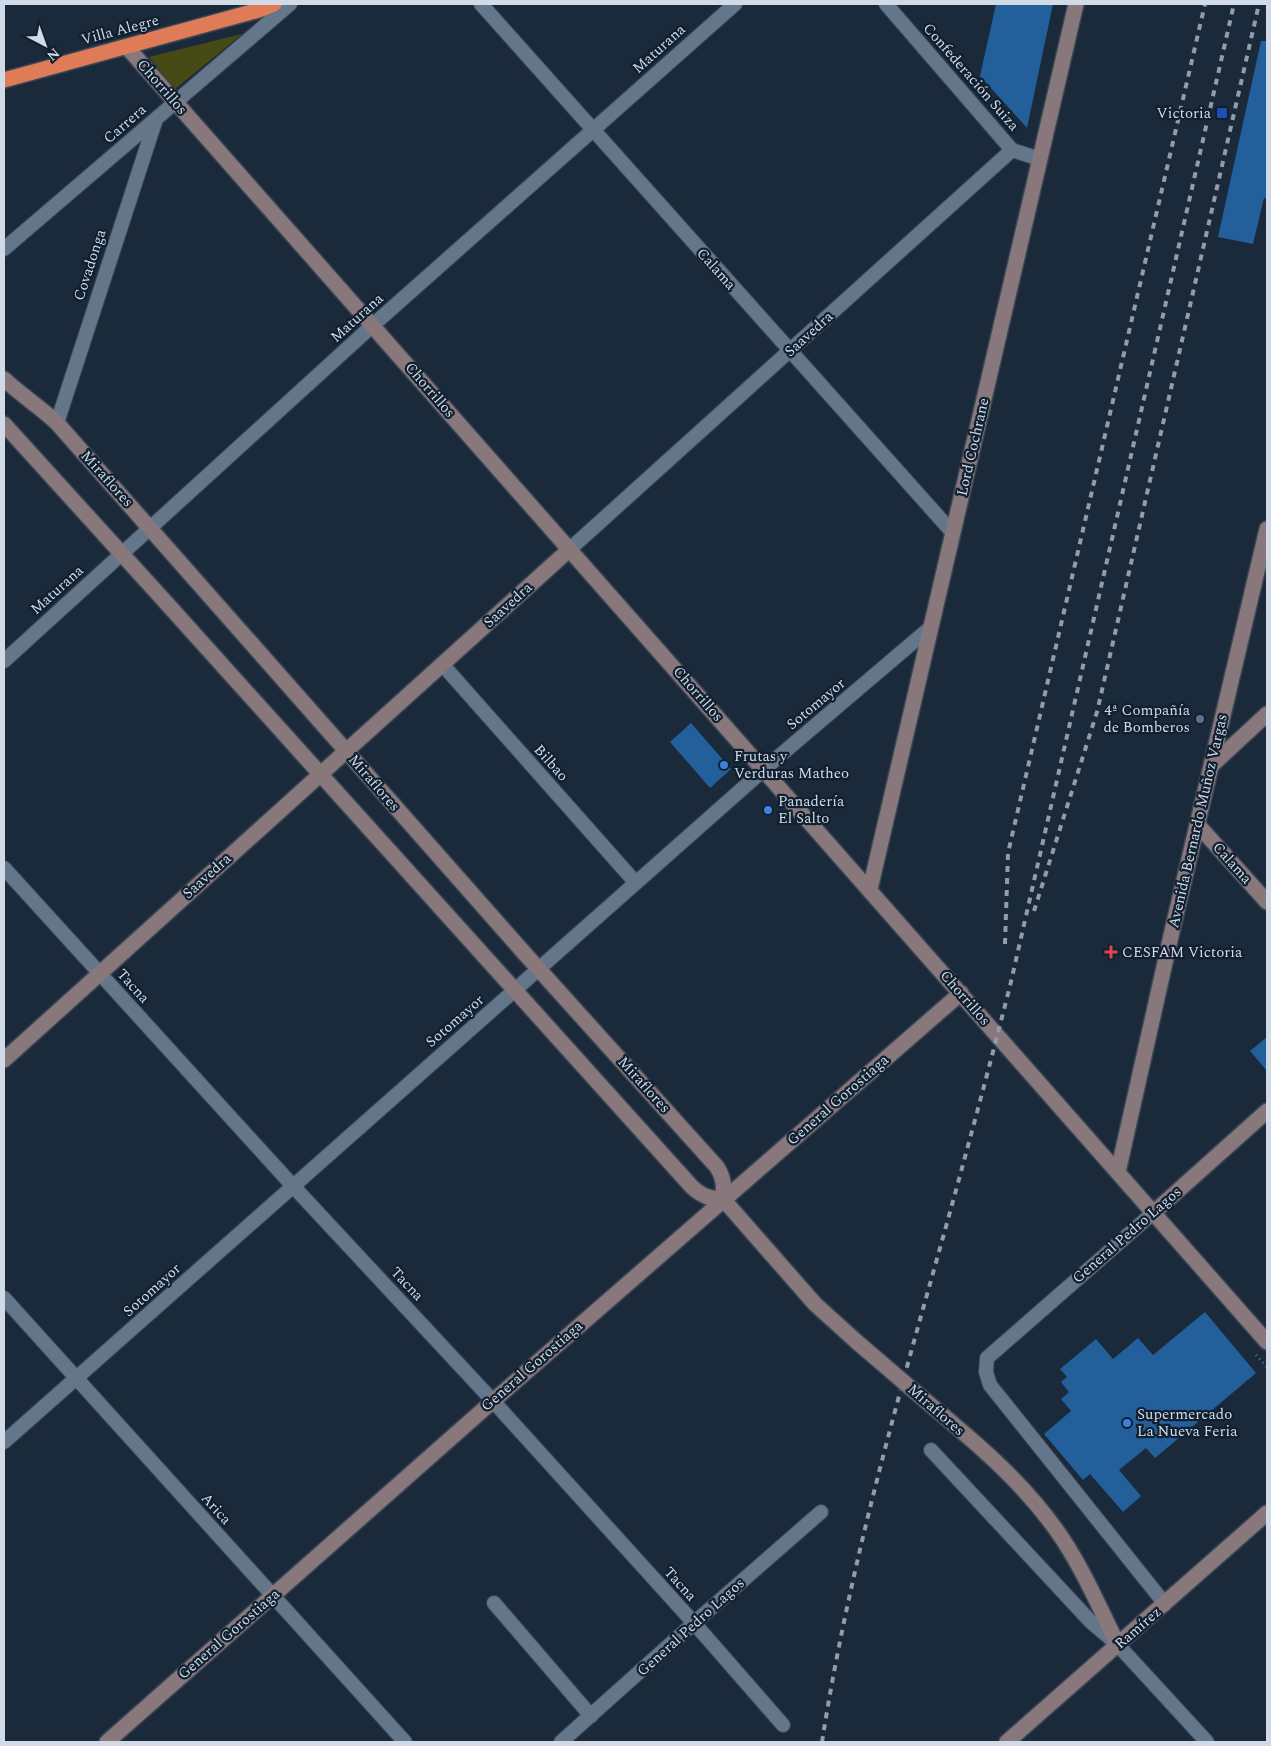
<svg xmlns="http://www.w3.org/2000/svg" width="1271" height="1746" font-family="Spectral,serif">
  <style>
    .green { fill: #464a14 }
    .building { fill: #235f9b }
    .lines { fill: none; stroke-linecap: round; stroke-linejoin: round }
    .street-casing { stroke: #3a4655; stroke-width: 16 }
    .secondary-casing { stroke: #3a4655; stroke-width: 18 }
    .highway-casing { stroke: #3a4655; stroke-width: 18 }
    .path { stroke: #657281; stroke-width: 3; stroke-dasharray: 1 4; stroke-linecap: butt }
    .street { stroke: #64768a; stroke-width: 14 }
    .secondary { stroke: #89787b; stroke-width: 15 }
    .highway { stroke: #df7b57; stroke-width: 15 }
    .rail { stroke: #919dab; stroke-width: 4; stroke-dasharray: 6 6; stroke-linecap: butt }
    .secondary-bridge-casing { stroke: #3a4655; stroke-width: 18; stroke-linecap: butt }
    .secondary-bridge { stroke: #89787b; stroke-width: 15 }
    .transit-dot { fill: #1a4fb4; stroke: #112031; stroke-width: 2 }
    .service-dot { fill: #5c6f8a; stroke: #112031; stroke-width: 2 }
    .shop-dot { fill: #3f7fe0; stroke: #112031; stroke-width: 2 }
    .health-dot { fill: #e0444e; stroke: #112031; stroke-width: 2 }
    .labels { text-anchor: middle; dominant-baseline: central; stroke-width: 4.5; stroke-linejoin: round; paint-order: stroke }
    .street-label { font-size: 15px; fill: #d1dbe7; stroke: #112031 }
    .poi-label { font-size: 15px; fill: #d1dbe7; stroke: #112031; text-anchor: start }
  </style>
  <rect width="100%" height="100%" fill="#1a2a3b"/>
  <path class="green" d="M 242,34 L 175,89 L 149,57 Z"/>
  <path class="building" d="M 996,4 L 1053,4 L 1027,128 L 980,76 Z
    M 1261,41 L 1267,41 L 1267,199 L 1264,198 L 1253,244 L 1218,237 Z
    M 691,723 L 731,769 L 710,788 L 670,742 Z
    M 1267,1037 L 1267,1071 L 1250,1051 Z
    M 1205,1312 L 1256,1373 L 1155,1458 L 1146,1448 L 1119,1470 L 1141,1496 L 1123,1512 L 1090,1474 L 1083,1480 L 1044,1434 L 1071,1411 L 1061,1399 L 1069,1392 L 1061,1382 L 1067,1377 L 1060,1369 L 1096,1339 L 1113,1359 L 1138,1338 L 1153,1355 Z"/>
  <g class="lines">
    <g class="street-casing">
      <path id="street" d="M 481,4 L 953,533
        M 886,4 L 1012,150 L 1040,159
        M 4,249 L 290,4
        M 57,423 L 156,119
        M 570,549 L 1012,150
        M 4,661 L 373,325 L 735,4
        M 442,664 L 636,883
        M 4,868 L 293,1186 L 493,1401 L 694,1623 L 783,1725
        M 1153,1213 L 987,1358 L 986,1372 L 990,1385 L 1165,1604
        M 4,1298 L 405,1742
        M 4,1442 L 777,758 L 931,627
        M 931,1450 L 1091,1622 L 1118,1645 L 1207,1742
        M 494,1603 L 591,1716
        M 561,1742 L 694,1623 L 821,1512"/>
    </g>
    <g class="secondary-casing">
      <path id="secondary" d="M 127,47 L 1267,1342
        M 4,379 C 21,395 40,407 57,423 L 526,955 L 717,1167 C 724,1178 724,1186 723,1199 L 815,1304 L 857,1342
        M 4,424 C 235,677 462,934 692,1187 C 702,1196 710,1199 723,1199
        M 1212,765 L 1267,714
        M 1197,824 L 1267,902
        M 870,889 L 1076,4
        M 4,1060 L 570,549
        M 1118,1172 L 1173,927 L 1267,529
        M 1153,1213 L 1267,1111
        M 927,1402 C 974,1441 1022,1481 1057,1531 C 1082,1566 1099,1607 1118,1645
        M 107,1742 L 493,1401 L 961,993
        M 1007,1742 L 1267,1513"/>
    </g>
    <g class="highway-casing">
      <path id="highway" d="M 4,80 L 259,10 L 274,4"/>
    </g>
    <path class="path" d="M 1256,1355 L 1267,1367"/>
    <use href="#street" class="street"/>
    <use href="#secondary" class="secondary"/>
    <use href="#highway" class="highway"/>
    <path class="rail" d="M 1034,911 L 1097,712 L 1259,4
      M 1005,944 L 1008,853 L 1205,4
      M 822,1742 C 847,1581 891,1423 935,1266 C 961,1173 986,1080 1010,986 L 1234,4"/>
    <g class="secondary-bridge-casing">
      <path id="secondary-bridge" d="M 857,1342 L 927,1402"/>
    </g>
    <use href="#secondary-bridge" class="secondary-bridge"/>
  </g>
  <rect class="transit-dot" x="1216" y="107" width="12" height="12" rx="2.5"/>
  <circle class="service-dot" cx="1200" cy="719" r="5"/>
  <g class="shop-dot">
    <circle cx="724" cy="765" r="5"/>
    <circle cx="768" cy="810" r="5"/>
    <circle cx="1127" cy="1423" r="5"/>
  </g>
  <path class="health-dot" d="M1108.5 944.5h5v5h5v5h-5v5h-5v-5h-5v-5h5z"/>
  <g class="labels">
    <g class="street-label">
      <text transform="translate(120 30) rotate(-15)">Villa Alegre</text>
      <text transform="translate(659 49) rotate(-42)">Maturana</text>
      <text transform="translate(971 77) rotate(49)">Confederación Suiza</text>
      <text transform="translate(162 87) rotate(49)">Chorrillos</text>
      <text transform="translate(125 124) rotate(-41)">Carrera</text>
      <text transform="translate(90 265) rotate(-72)">Covadonga</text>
      <text transform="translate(716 269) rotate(48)">Calama</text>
      <text transform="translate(357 318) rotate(-42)">Maturana</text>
      <text transform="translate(809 334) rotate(-42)">Saavedra</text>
      <text transform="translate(430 390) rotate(49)">Chorrillos</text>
      <text transform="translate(973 447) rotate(-77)">Lord Cochrane</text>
      <text transform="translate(107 479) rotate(48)">Miraflores</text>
      <text transform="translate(57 590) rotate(-42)">Maturana</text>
      <text transform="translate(508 605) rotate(-42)">Saavedra</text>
      <text transform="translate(698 694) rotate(49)">Chorrillos</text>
      <text transform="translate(816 704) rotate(-40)">Sotomayor</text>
      <text transform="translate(551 763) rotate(48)">Bilbao</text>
      <text transform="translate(374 783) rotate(49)">Miraflores</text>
      <text transform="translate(1198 821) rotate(-77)">Avenida Bernardo Muñoz Vargas</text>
      <text transform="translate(1232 863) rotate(48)">Calama</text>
      <text transform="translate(207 876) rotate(-42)">Saavedra</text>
      <text transform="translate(133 986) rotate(48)">Tacna</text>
      <text transform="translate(965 998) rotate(49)">Chorrillos</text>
      <text transform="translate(455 1021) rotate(-41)">Sotomayor</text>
      <text transform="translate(644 1085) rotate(48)">Miraflores</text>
      <text transform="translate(838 1100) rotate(-41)">General Gorostiaga</text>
      <text transform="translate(1127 1235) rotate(-41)">General Pedro Lagos</text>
      <text transform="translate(407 1284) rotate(47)">Tacna</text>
      <text transform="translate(152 1290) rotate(-42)">Sotomayor</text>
      <text transform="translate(532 1366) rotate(-41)">General Gorostiaga</text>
      <text transform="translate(936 1410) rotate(41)">Miraflores</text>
      <text transform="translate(216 1509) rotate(48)">Arica</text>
      <text transform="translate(680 1584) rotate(48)">Tacna</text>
      <text transform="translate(691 1627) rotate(-42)">General Pedro Lagos</text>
      <text transform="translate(1138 1628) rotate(-41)">Ramírez</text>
      <text transform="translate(229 1634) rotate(-41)">General Gorostiaga</text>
    </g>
    <g class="poi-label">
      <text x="1211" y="113" text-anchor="end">Victoria</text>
      <text x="1190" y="710" text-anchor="end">4ª Compañía<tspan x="1190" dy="17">de Bomberos</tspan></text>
      <text x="734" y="756">Frutas y<tspan x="734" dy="17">Verduras Matheo</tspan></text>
      <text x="778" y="801">Panadería<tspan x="778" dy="17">El Salto</tspan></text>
      <text x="1122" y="952">CESFAM Victoria</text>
      <text x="1137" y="1414">Supermercado<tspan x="1137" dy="17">La Nueva Feria</tspan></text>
    </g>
  </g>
  <rect width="1271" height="1746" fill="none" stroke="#d1dbe7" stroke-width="10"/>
  <g transform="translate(45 45) rotate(139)" stroke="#112031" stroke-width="4" paint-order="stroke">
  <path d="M0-4L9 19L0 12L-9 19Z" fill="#d1dbe7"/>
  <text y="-8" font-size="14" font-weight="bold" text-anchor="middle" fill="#d1dbe7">N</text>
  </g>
</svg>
